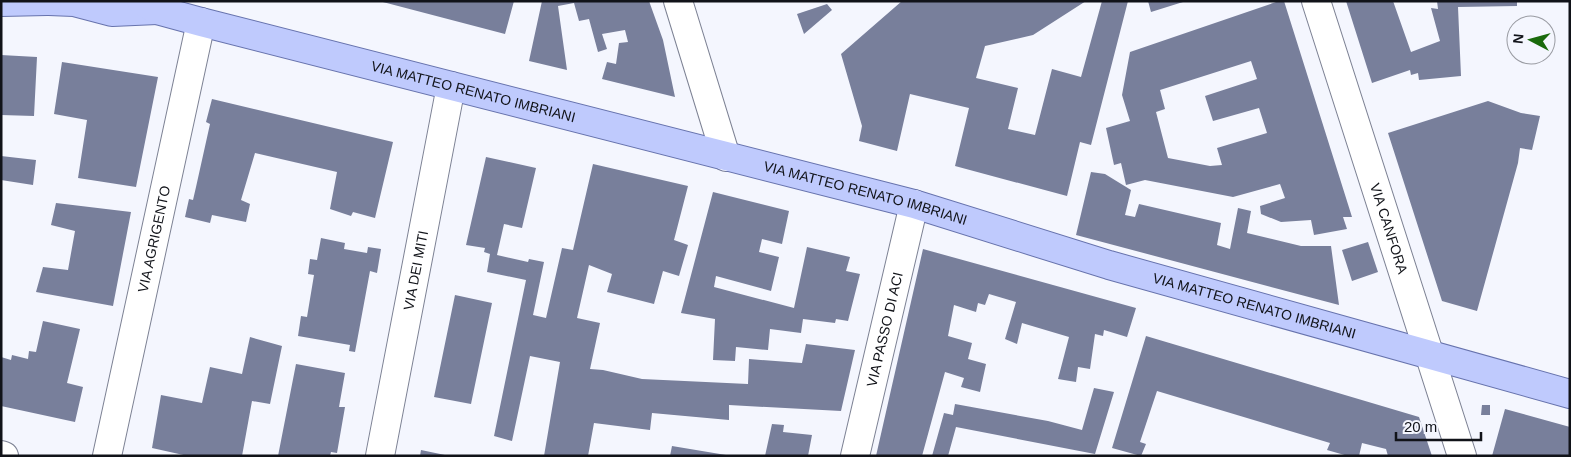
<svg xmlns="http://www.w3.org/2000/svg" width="1571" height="457" font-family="Helvetica,sans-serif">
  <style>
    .building { fill: #787f9b; fill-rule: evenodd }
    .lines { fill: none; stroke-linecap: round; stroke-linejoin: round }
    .minor-casing { stroke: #7d8294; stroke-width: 30 }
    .major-casing { stroke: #6773ad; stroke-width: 30 }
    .minor { stroke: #fff; stroke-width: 28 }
    .major { stroke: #bfcafd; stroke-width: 28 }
    .labels { text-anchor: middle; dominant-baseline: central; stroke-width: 4.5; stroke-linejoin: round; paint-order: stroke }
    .street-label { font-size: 14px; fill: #111319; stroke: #f4f6fe }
  </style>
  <rect width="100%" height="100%" fill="#f4f6fe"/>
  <path class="building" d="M 379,1 L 514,1 L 505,34 Z
    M 542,1 L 649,1 L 663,40 L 675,97 L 602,79 L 607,62 L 616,64 L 619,43 L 628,42 L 625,30 L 602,34 L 607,49 L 598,52 L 589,19 L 579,21 L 574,3 L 558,6 L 567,70 L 529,61 Z
    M 902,1 L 1086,1 L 1033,35 L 985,46 L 976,78 L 1018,88 L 1008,129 L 1035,135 L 1052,69 L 1081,77 L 1102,1 L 1128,1 L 1091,145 L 1080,142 L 1067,196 L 955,166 L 969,108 L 910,94 L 897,151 L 859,141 L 862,126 L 841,54 Z
    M 1148,1 L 1183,1 L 1183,2 L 1151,12 Z
    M 1279,1 L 1284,1 L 1352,217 L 1343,217 L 1347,229 L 1314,235 L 1311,220 L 1281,222 L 1261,214 L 1260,206 L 1285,198 L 1280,184 L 1233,197 L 1145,180 L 1126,185 L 1121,163 L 1114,165 L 1106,128 L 1130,121 L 1122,95 L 1130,52 ZM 1251,61 L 1257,79 L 1205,96 L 1213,121 L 1259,108 L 1267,133 L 1217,148 L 1222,165 L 1210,166 L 1168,158 L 1156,112 L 1165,109 L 1160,90 Z
    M 1346,1 L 1393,1 L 1411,52 L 1440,41 L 1431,8 L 1438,9 L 1437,1 L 1517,1 L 1517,6 L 1458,7 L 1461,76 L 1419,80 L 1418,73 L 1411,75 L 1410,70 L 1372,83 Z
    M 827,4 L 832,10 L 804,34 L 797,14 Z
    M 1,55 L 37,57 L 34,116 L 1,115 Z
    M 62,62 L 158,77 L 136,187 L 78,178 L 87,120 L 54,114 Z
    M 212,99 L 393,142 L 375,218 L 353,212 L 351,216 L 330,209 L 337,172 L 255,153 L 241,200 L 250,204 L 246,222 L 212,215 L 210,223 L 185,217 L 189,199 L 193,200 L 196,187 L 210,124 L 206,122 Z
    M 1488,101 L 1521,113 L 1540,116 L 1532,150 L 1520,148 L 1518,163 L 1477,311 L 1442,301 L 1388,133 Z
    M 1,156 L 36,160 L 33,185 L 1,180 Z
    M 486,157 L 536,168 L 522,228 L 504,224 L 497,255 L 528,262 L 529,259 L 544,262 L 533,315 L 546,318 L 562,248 L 573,250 L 593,164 L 688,186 L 674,240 L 688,245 L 679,276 L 663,271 L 654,304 L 607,292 L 612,274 L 589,265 L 577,318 L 600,323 L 590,369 L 603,370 L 642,379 L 748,384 L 749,359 L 802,363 L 806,344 L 855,350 L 841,411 L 729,405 L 729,420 L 652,413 L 650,430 L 594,423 L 588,456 L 544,456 L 560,362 L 530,356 L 512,441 L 494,436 L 526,280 L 487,272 L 490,254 L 484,252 L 485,248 L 466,245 Z
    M 1091,172 L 1105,174 L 1131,190 L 1125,215 L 1135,217 L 1139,204 L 1221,223 L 1217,245 L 1230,249 L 1238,208 L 1251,211 L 1247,233 L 1301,246 L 1331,246 L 1339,305 L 1076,235 Z
    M 713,192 L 789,211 L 782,244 L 762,239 L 759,252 L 779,257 L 771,291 L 716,276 L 714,287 L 794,308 L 807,247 L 850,257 L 846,271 L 860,274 L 848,321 L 836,319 L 835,323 L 803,319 L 801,333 L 770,329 L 768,350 L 736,347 L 735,361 L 713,360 L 715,319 L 681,313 Z
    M 56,203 L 131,212 L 113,306 L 36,292 L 43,267 L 68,270 L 75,231 L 51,225 Z
    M 321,238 L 345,243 L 344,249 L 367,253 L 368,247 L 381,249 L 377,273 L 370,271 L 355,352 L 349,351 L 350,345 L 298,336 L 301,316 L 307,317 L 314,275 L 308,274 L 310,259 L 317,260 Z
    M 1368,242 L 1378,272 L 1352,281 L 1342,250 Z
    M 923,249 L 1136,308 L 1127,337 L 1104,330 L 1103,336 L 1095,334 L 1090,369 L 1078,367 L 1076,382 L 1058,379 L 1069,337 L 1022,323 L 1017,344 L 1005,339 L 1016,302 L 989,294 L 985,305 L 978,303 L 976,312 L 954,305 L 948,336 L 972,343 L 968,359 L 986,364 L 980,392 L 961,387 L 964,378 L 945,372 L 922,456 L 876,456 Z
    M 455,295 L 492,303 L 471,404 L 434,397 Z
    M 43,321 L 80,329 L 67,383 L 83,387 L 75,422 L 1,406 L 1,357 L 11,360 L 12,355 L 28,359 L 29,351 L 36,352 Z
    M 1146,336 L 1419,417 L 1432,456 L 1388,456 L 1386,449 L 1362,443 L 1359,456 L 1348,456 L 1327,450 L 1330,443 L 1157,391 L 1140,442 L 1146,444 L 1141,456 L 1112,448 Z
    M 250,337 L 282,346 L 270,404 L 252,401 L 242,456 L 188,456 L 152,448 L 161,395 L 202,403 L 210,367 L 242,374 Z
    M 296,364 L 345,373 L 339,407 L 345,407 L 337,453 L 331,452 L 330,456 L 278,456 Z
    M 1094,388 L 1114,392 L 1095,454 L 956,427 L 948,456 L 932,456 L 944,413 L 953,415 L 955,404 L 1048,421 L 1082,430 Z
    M 1482,405 L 1490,405 L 1490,415 L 1481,415 Z
    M 1505,409 L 1570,427 L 1570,456 L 1492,456 Z
    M 772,424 L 784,425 L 783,432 L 812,435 L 808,456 L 765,456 Z
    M 672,446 L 726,455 L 726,456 L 670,456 Z
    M 421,450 L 445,455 L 445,456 L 420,456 Z"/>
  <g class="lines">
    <g class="minor-casing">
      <g id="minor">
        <path d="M 678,1 L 726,157"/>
        <path id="s1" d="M 1316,1 L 1462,456"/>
        <path d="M 1,455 L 4,456"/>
        <path id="s2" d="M 107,456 L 201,22"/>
        <path id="s3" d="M 380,456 L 451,86"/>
        <path id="s4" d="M 855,456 L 914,204"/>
      </g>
    </g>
    <g class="major-casing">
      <g id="major">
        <path d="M 49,1 L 74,2 L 112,12 L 157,10"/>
        <path id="s5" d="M 141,1 L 157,10 L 201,22 L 914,204 L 1109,265 L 1570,394"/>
        <path d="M 1,2 L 47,1"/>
      </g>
    </g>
    <use href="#minor" class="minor"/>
    <use href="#major" class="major"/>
  </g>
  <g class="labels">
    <g class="street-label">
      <text stroke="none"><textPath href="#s5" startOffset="345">VIA MATTEO RENATO IMBRIANI</textPath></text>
      <text stroke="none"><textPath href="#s5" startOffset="750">VIA MATTEO RENATO IMBRIANI</textPath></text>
      <text stroke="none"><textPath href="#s1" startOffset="239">VIA CANFORA</textPath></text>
      <text stroke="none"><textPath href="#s2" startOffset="222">VIA AGRIGENTO</textPath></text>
      <text stroke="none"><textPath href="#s3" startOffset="189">VIA DEI MITI</textPath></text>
      <text stroke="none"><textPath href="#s5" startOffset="1155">VIA MATTEO RENATO IMBRIANI</textPath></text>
      <text stroke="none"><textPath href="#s4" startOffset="130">VIA PASSO DI ACI</textPath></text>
    </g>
  </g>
  <rect width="1571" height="457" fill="none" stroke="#111319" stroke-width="5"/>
  <g transform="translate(1531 40) rotate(276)"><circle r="24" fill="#f4f6fe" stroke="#999ba2"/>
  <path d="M0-4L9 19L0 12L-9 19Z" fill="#1a6a0c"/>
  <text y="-8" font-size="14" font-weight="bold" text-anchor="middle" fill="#111319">N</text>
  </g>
  <path d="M1396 432v8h85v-8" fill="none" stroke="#111319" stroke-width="2.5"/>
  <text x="1404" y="432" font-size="15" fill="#111319" stroke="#f4f6fe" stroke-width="4" paint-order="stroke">20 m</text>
</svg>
